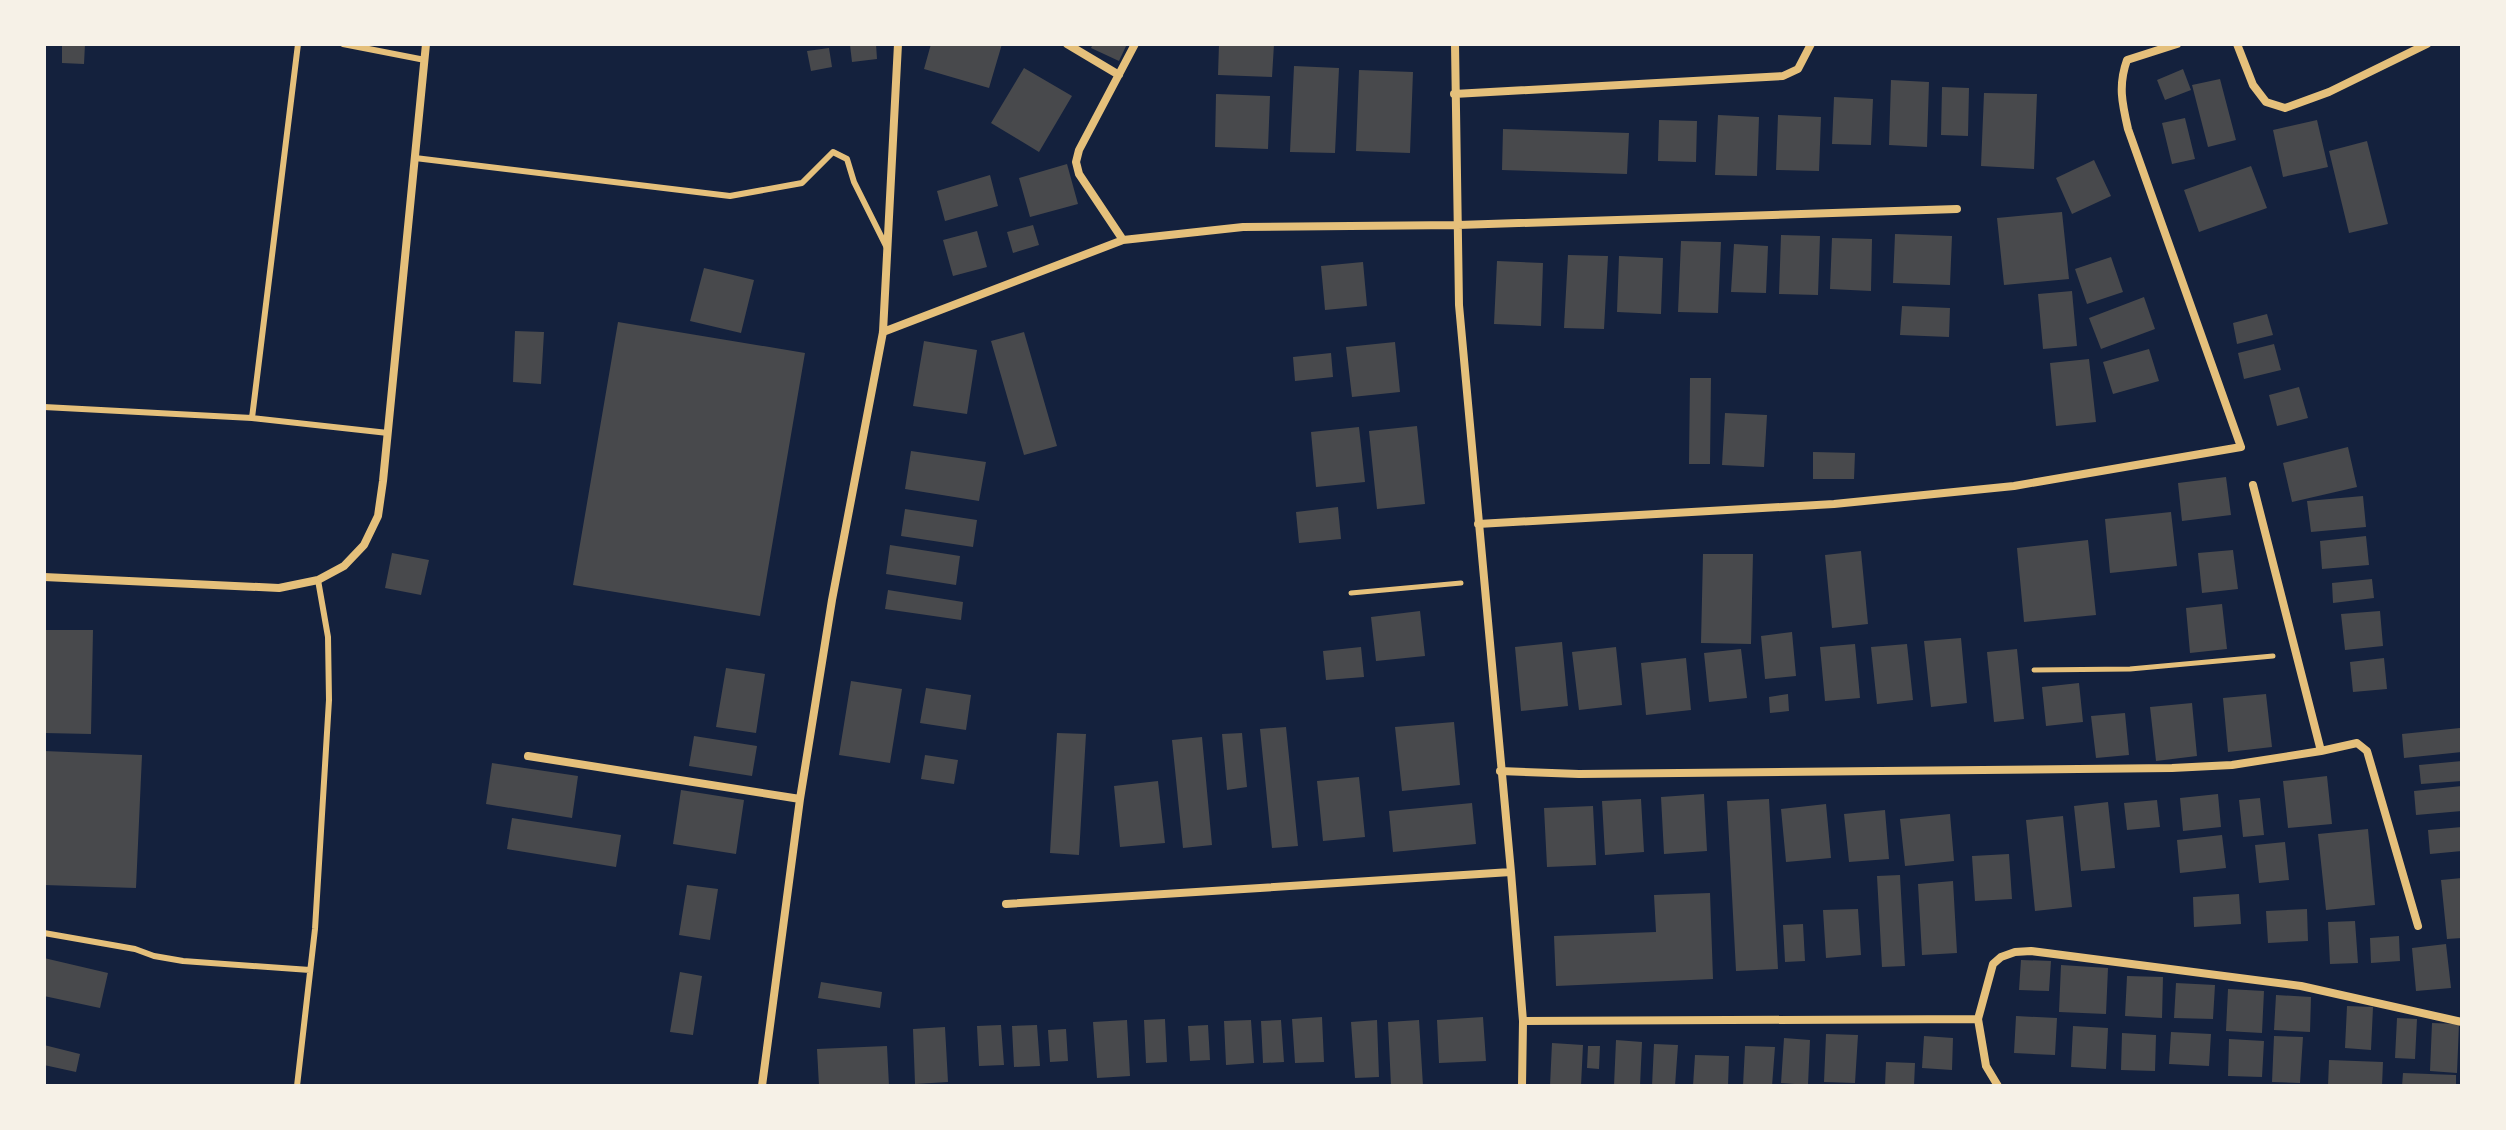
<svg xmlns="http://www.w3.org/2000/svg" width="2506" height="1130" font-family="'Archivo Narrow',sans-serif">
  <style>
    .building { fill: #48494c }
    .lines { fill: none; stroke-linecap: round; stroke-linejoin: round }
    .path { stroke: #e5c07b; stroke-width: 5 }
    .service { stroke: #e5c07b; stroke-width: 6 }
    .minor { stroke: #e5c07b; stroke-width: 8 }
  </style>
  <rect width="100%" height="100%" fill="#14213d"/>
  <path class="building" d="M 62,44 L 85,44 L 84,64 L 62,63 Z
    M 876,44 L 877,59 L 852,62 L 850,45 Z
    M 931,44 L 1002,44 L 989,88 L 924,69 Z
    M 1093,44 L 1127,44 L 1119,61 L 1091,48 Z
    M 1219,44 L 1274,44 L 1272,77 L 1218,75 Z
    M 829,48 L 832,67 L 811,71 L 807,51 Z
    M 1294,66 L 1339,68 L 1335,153 L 1290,152 Z
    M 1024,68 L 1072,96 L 1039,152 L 991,123 Z
    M 2183,69 L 2191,90 L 2165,100 L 2157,80 Z
    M 1359,70 L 1413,72 L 1410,153 L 1356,151 Z
    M 2220,79 L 2236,140 L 2208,147 L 2192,85 Z
    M 1891,80 L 1929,82 L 1927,147 L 1889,145 Z
    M 1942,87 L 1969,88 L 1968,136 L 1941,135 Z
    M 1984,93 L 2037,94 L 2034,169 L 1981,166 Z
    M 1216,94 L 1270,96 L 1268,149 L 1215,147 Z
    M 1834,97 L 1873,99 L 1871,145 L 1832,144 Z
    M 1718,115 L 1759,117 L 1757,176 L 1715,175 Z
    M 1778,115 L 1821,117 L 1819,171 L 1776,170 Z
    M 2185,118 L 2195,159 L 2172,164 L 2162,123 Z
    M 1659,120 L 1697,121 L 1696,162 L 1658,161 Z
    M 2317,120 L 2328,167 L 2283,177 L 2273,130 Z
    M 1503,129 L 1629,133 L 1627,174 L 1502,170 Z
    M 2367,141 L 2388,224 L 2349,233 L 2329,151 Z
    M 2094,160 L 2111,196 L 2072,214 L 2056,178 Z
    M 1067,164 L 1078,204 L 1030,217 L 1019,178 Z
    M 2251,166 L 2267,208 L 2199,232 L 2184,190 Z
    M 990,175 L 998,206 L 945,221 L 937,191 Z
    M 2062,212 L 2069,279 L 2004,285 L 1997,218 Z
    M 1033,225 L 1039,245 L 1013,253 L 1007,232 Z
    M 977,231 L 987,267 L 953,276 L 943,240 Z
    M 1895,234 L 1952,236 L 1950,285 L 1893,283 Z
    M 1781,235 L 1820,236 L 1818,295 L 1779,294 Z
    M 1832,238 L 1872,239 L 1871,291 L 1830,289 Z
    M 1681,241 L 1721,242 L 1718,313 L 1678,312 Z
    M 1734,244 L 1768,246 L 1766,293 L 1731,292 Z
    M 1568,255 L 1608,256 L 1604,329 L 1564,328 Z
    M 1619,256 L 1663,258 L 1661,314 L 1617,312 Z
    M 2111,257 L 2123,292 L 2087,304 L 2075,269 Z
    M 1497,261 L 1543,263 L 1541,326 L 1494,324 Z
    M 1363,262 L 1367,306 L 1325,310 L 1321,266 Z
    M 704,268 L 754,280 L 741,333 L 690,321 Z
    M 2072,291 L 2077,346 L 2043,349 L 2038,294 Z
    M 2144,297 L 2155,329 L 2101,349 L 2089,318 Z
    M 1902,306 L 1950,308 L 1949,337 L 1900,335 Z
    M 2267,314 L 2273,335 L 2237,344 L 2233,323 Z
    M 618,322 L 805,353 L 760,616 L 573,585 Z
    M 515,331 L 544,332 L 541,384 L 513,382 Z
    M 1024,332 L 1057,446 L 1024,455 L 991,341 Z
    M 924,341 L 977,350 L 967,414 L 913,406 Z
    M 1395,342 L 1400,392 L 1352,397 L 1346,347 Z
    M 2274,344 L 2281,370 L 2244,379 L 2238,353 Z
    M 2149,349 L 2159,381 L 2113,394 L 2103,362 Z
    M 1331,353 L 1333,377 L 1295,381 L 1293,357 Z
    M 2089,359 L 2096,422 L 2056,426 L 2050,363 Z
    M 1690,378 L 1711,378 L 1710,464 L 1689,464 Z
    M 2299,387 L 2308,418 L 2277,426 L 2269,395 Z
    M 1725,413 L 1767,415 L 1764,467 L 1722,465 Z
    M 1417,426 L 1425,504 L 1377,509 L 1369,431 Z
    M 1359,427 L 1365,482 L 1316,487 L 1311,432 Z
    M 2348,447 L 2357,487 L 2292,502 L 2283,463 Z
    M 911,451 L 986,462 L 979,501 L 905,489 Z
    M 1813,452 L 1855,453 L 1854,479 L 1813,479 Z
    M 2226,477 L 2231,515 L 2182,521 L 2178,483 Z
    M 2363,496 L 2366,527 L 2311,532 L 2307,501 Z
    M 1338,507 L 1341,539 L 1299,543 L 1296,512 Z
    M 905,509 L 977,520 L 973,547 L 901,536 Z
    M 2171,512 L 2177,566 L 2110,573 L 2105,519 Z
    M 2366,536 L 2369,565 L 2322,569 L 2320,541 Z
    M 2088,540 L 2096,615 L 2024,622 L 2017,548 Z
    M 890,545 L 960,556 L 956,585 L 886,574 Z
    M 2233,550 L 2238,589 L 2202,593 L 2198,553 Z
    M 1861,551 L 1868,624 L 1832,628 L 1825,555 Z
    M 392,553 L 429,560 L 421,595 L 385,588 Z
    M 1703,554 L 1753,554 L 1751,644 L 1701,643 Z
    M 2372,579 L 2374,598 L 2333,603 L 2332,583 Z
    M 888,590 L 963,602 L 961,620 L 885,609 Z
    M 2222,604 L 2227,649 L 2190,653 L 2186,608 Z
    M 1420,611 L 1425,656 L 1376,661 L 1371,617 Z
    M 2380,611 L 2383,646 L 2345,650 L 2341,614 Z
    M 44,630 L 93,630 L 91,734 L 44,733 Z
    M 1792,632 L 1796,676 L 1765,679 L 1761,636 Z
    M 1961,638 L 1967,703 L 1931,707 L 1924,641 Z
    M 1562,642 L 1568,706 L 1521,711 L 1515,647 Z
    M 1855,644 L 1860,698 L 1825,701 L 1820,647 Z
    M 1907,644 L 1913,700 L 1877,704 L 1871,647 Z
    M 1361,647 L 1364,677 L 1326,680 L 1323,651 Z
    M 1616,647 L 1622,705 L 1579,710 L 1572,652 Z
    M 1741,649 L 1747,698 L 1709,702 L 1704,653 Z
    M 2017,649 L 2024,719 L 1994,722 L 1987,652 Z
    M 1686,658 L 1691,710 L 1646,715 L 1641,663 Z
    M 2384,658 L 2387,689 L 2353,692 L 2350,662 Z
    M 726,668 L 765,674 L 756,733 L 716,727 Z
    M 851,681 L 902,689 L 890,763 L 839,755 Z
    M 2079,683 L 2083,722 L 2046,726 L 2042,687 Z
    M 926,688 L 971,695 L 966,730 L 920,723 Z
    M 1788,694 L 1789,711 L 1770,713 L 1769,697 Z
    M 2266,694 L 2272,747 L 2228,752 L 2223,698 Z
    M 2192,703 L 2197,756 L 2156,761 L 2150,707 Z
    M 2125,713 L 2129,755 L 2096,758 L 2091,716 Z
    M 1454,722 L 1460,785 L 1402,791 L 1395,727 Z
    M 1286,727 L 1298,846 L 1272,848 L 1260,729 Z
    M 2460,728 L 2462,752 L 2404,758 L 2402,734 Z
    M 1057,733 L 1086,734 L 1079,855 L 1050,853 Z
    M 1242,733 L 1247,787 L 1227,790 L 1222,734 Z
    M 694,736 L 757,746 L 752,776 L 689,766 Z
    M 1202,737 L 1212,845 L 1183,848 L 1172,740 Z
    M 44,751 L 142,755 L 136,888 L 44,885 Z
    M 925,755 L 958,760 L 954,784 L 921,779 Z
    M 2462,761 L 2462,781 L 2421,784 L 2419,765 Z
    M 492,763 L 578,776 L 572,818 L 486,804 Z
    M 2327,776 L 2332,824 L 2288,828 L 2283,781 Z
    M 1359,777 L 1365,837 L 1323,841 L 1317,781 Z
    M 1158,781 L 1165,843 L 1120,847 L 1114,786 Z
    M 2462,786 L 2462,811 L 2416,815 L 2414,791 Z
    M 681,790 L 744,800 L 736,854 L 673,844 Z
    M 1704,794 L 1707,851 L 1664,854 L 1661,797 Z
    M 2218,794 L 2221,827 L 2183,831 L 2180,798 Z
    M 2260,798 L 2264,835 L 2243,837 L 2239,800 Z
    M 1641,799 L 1644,852 L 1605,855 L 1602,801 Z
    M 1769,799 L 1778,969 L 1736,971 L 1727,801 Z
    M 2157,800 L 2160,827 L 2127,830 L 2124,803 Z
    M 2108,802 L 2115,868 L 2081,871 L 2074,806 Z
    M 1472,803 L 1476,844 L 1393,852 L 1389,811 Z
    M 1826,804 L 1831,858 L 1786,862 L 1781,809 Z
    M 1593,806 L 1596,865 L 1547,867 L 1544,808 Z
    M 1885,810 L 1889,859 L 1849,862 L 1844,814 Z
    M 1950,814 L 1954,861 L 1905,866 L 1900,819 Z
    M 2063,816 L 2072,907 L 2035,911 L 2026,820 Z
    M 512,818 L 621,835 L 616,867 L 507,849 Z
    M 2462,827 L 2462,851 L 2430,854 L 2428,830 Z
    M 2368,829 L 2375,905 L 2326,910 L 2318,834 Z
    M 2222,835 L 2226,868 L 2180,873 L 2177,840 Z
    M 2285,842 L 2289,880 L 2259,883 L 2255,845 Z
    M 2009,854 L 2012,899 L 1975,901 L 1972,856 Z
    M 1900,875 L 1905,966 L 1882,967 L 1877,876 Z
    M 2462,878 L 2462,938 L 2447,939 L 2441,880 Z
    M 1953,881 L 1957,953 L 1922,955 L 1918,884 Z
    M 687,885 L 718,889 L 710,940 L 679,935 Z
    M 1710,893 L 1713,979 L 1556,986 L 1554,936 L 1656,932 L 1654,895 Z
    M 2239,894 L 2241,924 L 2194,927 L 2193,897 Z
    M 1858,909 L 1861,955 L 1826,958 L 1823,910 Z
    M 2307,909 L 2308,941 L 2268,943 L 2266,911 Z
    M 2355,921 L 2358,963 L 2330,964 L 2328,922 Z
    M 1803,924 L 1805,961 L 1785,962 L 1783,925 Z
    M 2399,936 L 2400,961 L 2371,963 L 2370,938 Z
    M 2446,944 L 2451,988 L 2416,991 L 2412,948 Z
    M 44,958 L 108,973 L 100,1008 L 44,996 Z
    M 2021,960 L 2051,961 L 2049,991 L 2019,990 Z
    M 2061,965 L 2108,968 L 2106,1014 L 2059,1012 Z
    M 680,972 L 702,976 L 693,1035 L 670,1032 Z
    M 2127,976 L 2163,977 L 2162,1018 L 2125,1016 Z
    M 821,982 L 882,992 L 880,1008 L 818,998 Z
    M 2176,983 L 2215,985 L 2213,1019 L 2174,1018 Z
    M 2228,989 L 2264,991 L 2262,1033 L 2226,1031 Z
    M 2276,995 L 2311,997 L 2310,1032 L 2274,1030 Z
    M 2347,1006 L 2373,1007 L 2371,1050 L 2345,1048 Z
    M 2016,1016 L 2057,1018 L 2055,1055 L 2014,1053 Z
    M 1322,1017 L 1324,1062 L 1295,1063 L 1292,1019 Z
    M 1483,1017 L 1486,1061 L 1439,1063 L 1437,1020 Z
    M 2397,1018 L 2417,1019 L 2415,1059 L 2395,1058 Z
    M 1165,1019 L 1167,1062 L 1146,1063 L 1144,1020 Z
    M 1127,1020 L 1130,1076 L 1097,1078 L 1093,1022 Z
    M 1251,1020 L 1254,1063 L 1226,1065 L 1224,1021 Z
    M 1281,1020 L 1284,1062 L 1263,1063 L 1261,1021 Z
    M 1377,1020 L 1379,1077 L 1355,1078 L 1351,1022 Z
    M 1419,1020 L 1423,1086 L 1391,1086 L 1388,1022 Z
    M 2432,1023 L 2459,1024 L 2457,1073 L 2430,1071 Z
    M 1001,1025 L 1004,1065 L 979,1066 L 977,1026 Z
    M 1037,1025 L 1040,1066 L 1014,1067 L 1012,1026 Z
    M 1208,1025 L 1210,1060 L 1190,1061 L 1188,1026 Z
    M 2073,1026 L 2108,1028 L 2106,1069 L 2071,1067 Z
    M 945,1027 L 948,1082 L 915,1084 L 913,1029 Z
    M 1066,1029 L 1068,1061 L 1050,1062 L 1048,1030 Z
    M 2171,1032 L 2211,1034 L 2209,1066 L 2169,1064 Z
    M 2122,1033 L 2156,1035 L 2155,1071 L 2121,1070 Z
    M 1826,1034 L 1858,1035 L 1855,1083 L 1824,1082 Z
    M 1924,1036 L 1953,1038 L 1952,1070 L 1922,1068 Z
    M 2274,1036 L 2303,1037 L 2300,1083 L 2272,1082 Z
    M 1784,1038 L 1810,1040 L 1808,1085 L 1781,1083 Z
    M 2229,1039 L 2264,1041 L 2262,1077 L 2228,1076 Z
    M 1616,1040 L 1642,1042 L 1640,1086 L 1614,1086 Z
    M 1552,1043 L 1583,1045 L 1581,1086 L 1550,1086 Z
    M 1654,1044 L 1678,1045 L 1675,1086 L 1652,1086 Z
    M 44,1045 L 80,1054 L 76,1072 L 44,1065 Z
    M 887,1046 L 889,1086 L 819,1086 L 817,1049 Z
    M 1588,1046 L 1600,1046 L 1599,1069 L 1587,1068 Z
    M 1745,1046 L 1775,1047 L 1772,1086 L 1743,1086 Z
    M 1695,1055 L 1729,1056 L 1728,1086 L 1693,1086 Z
    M 2329,1060 L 2383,1062 L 2382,1086 L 2328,1086 Z
    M 1886,1062 L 1915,1063 L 1914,1086 L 1885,1086 Z
    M 2403,1073 L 2456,1075 L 2456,1086 L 2402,1086 Z"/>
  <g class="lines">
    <path class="path" d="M 1351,593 L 1461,583
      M 2034,670 L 2130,669 L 2273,656"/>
    <path class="service" d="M 298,44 L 252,418 L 388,433
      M 343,44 L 425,60
      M 415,158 L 730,196 L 802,183 L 833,152 L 847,159 L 854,182 L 887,248
      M 44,407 L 252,418
      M 44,933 L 135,949 L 154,956 L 183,961 L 310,970
      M 297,1086 L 315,929 L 329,700 L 328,637 L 318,580"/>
    <path class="minor" d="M 1067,44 L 1119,75
      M 1455,44 L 1459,305 L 1511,872 L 1523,1021 L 1522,1086
      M 2237,44 L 2253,85 L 2266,102 L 2285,108 L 2329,92 L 2427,44
      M 1454,94 L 1783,76 L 1798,69 L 1811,44
      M 1123,240 L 1079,174 L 1076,162 L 1079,150 L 1135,44
      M 883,332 L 1123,240 L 1243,227 L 1458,225 L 1957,209
      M 2253,485 L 2321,751
      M 1478,524 L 1834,504 L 2014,486 L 2241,447 L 2128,129 C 2122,103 2118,85 2127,60 L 2177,44
      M 44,577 L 279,588 L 318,580 L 344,566 L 364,545 L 378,516 L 383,481 L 426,44
      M 528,756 L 800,799
      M 1500,771 L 1579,774 L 2172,768 L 2232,765 L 2321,751 L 2357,743 L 2367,751 L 2418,926
      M 1006,904 L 1511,872
      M 1523,1021 L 1978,1019
      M 762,1086 L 800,799 L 832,600 L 883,332 L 898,44
      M 1998,1086 L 1986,1066 L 1978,1019 L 1993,964 L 2001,957 L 2015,952 L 2031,951 L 2301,986 L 2462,1022"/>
  </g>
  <rect width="2506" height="1130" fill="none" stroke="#f6f1e7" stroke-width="92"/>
</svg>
